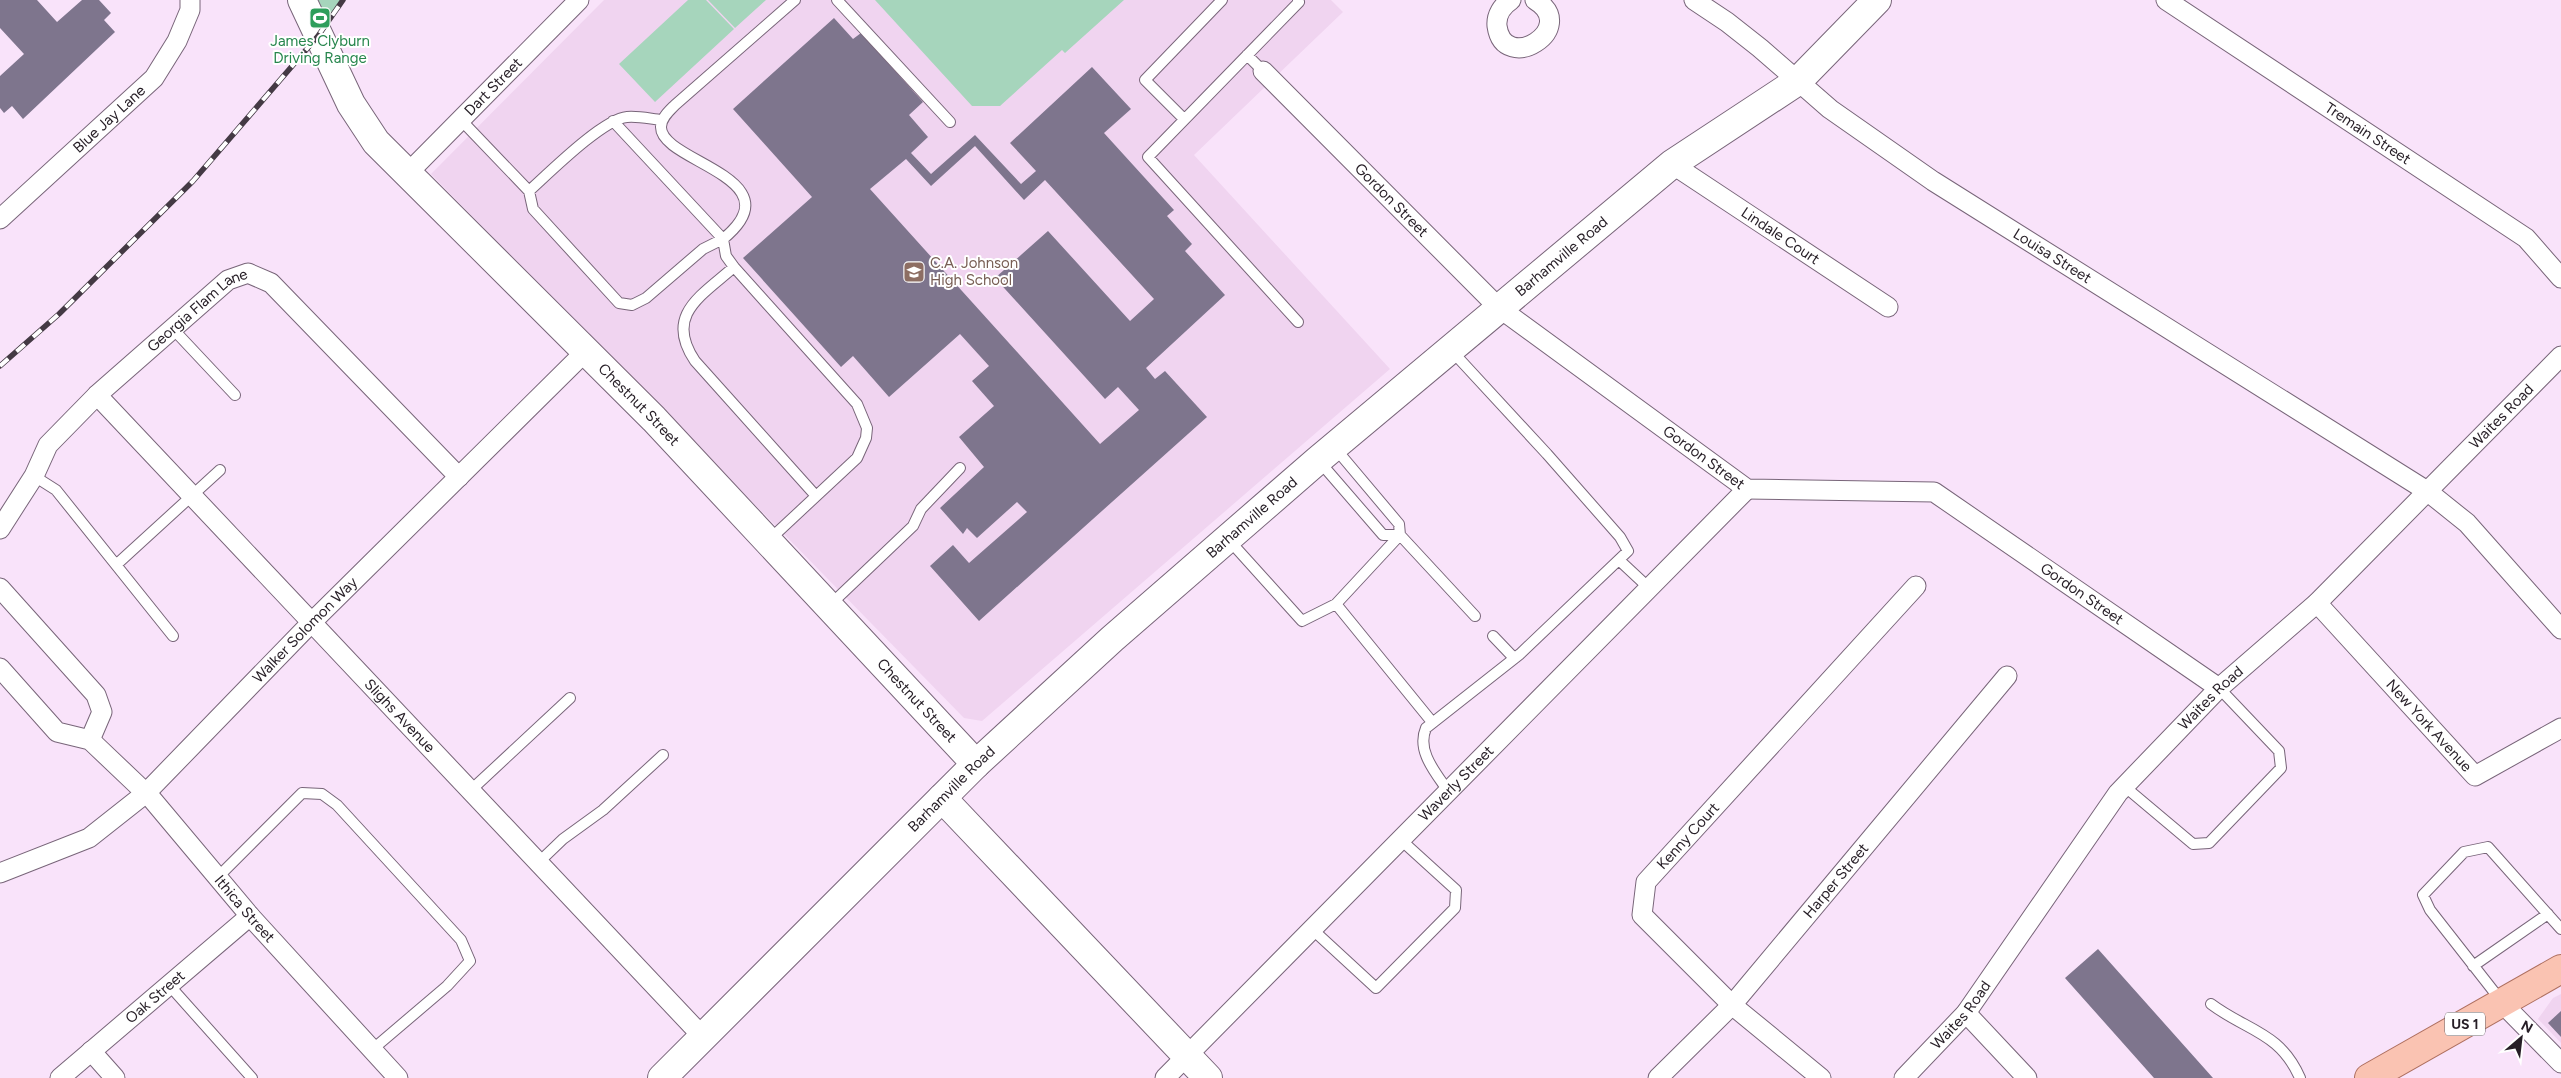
<svg xmlns="http://www.w3.org/2000/svg" width="2561" height="1078" font-family="Figtree,sans-serif">
  <style>
    .built { fill: #f0d4f0 }
    .green { fill: #a6d5bc }
    .building { fill: #7e758d; fill-rule: evenodd }
    .lines { fill: none; stroke-linecap: round; stroke-linejoin: round }
    .lane-casing { stroke: #786579; stroke-width: 12 }
    .street-casing { stroke: #786579; stroke-width: 21 }
    .secondary-casing { stroke: #786579; stroke-width: 30 }
    .primary-casing { stroke: #ae6f5f; stroke-width: 30 }
    .lane { stroke: #fff; stroke-width: 10 }
    .street { stroke: #fff; stroke-width: 19 }
    .secondary { stroke: #fff; stroke-width: 28 }
    .primary { stroke: #fac3b2; stroke-width: 28 }
    .rail-casing { stroke: #443a44; stroke-width: 5.5 }
    .rail { stroke: #fff; stroke-width: 4; stroke-dasharray: 11; stroke-linecap: butt }
    .labels { text-anchor: middle; dominant-baseline: central; stroke-width: 4; stroke-linejoin: round; paint-order: stroke }
    .shield { fill: #fff; stroke: #676267; stroke-width: 1 }
    .shield-label { font-size: 14px; font-weight: bold; fill: #261e26 }
    .leisure-label { font-size: 15px; fill: #27864d; stroke: #fff }
    .street-label { font-size: 15px; fill: #261e26; stroke: #fff }
    .education-label { font-size: 15px; fill: #785e54; stroke: #fff; text-anchor: start }
  </style>
  <rect width="100%" height="100%" fill="#f9e3fa"/>
  <path class="built" d="M 604,0 L 1331,0 L 1343,12 L 1194,155 L 1390,369 L 982,721 L 964,718 L 431,174 Z
    M 2561,994 L 2561,1043 L 2538,1019 L 2553,998 Z"/>
  <path class="green" d="M 302,0 L 341,0 L 318,36 Z
    M 688,0 L 706,0 L 734,29 L 655,102 L 619,64 Z
    M 708,0 L 766,0 L 735,28 Z
    M 875,0 L 1124,0 L 1065,53 L 1062,50 L 1000,106 L 972,106 Z"/>
  <path class="building" d="M 0,0 L 37,0 L 57,22 L 82,0 L 99,0 L 111,13 L 104,20 L 115,32 L 23,119 L 12,106 L 4,113 L 0,108 L 0,76 L 24,54 L 0,28 Z
    M 834,18 L 853,39 L 861,33 L 923,102 L 909,115 L 928,137 L 911,153 L 931,174 L 975,135 L 1021,184 L 1036,171 L 1010,143 L 1092,67 L 1131,109 L 1104,133 L 1174,210 L 1167,216 L 1192,244 L 1185,251 L 1225,295 L 1146,368 L 1155,379 L 1165,371 L 1207,417 L 979,621 L 930,566 L 953,545 L 969,563 L 1027,512 L 1017,502 L 977,538 L 967,528 L 963,534 L 940,508 L 984,467 L 959,437 L 994,406 L 972,381 L 989,366 L 960,334 L 889,397 L 853,356 L 841,367 L 743,258 L 812,197 L 733,109 ZM 975,146 L 1024,200 L 1045,180 L 1154,299 L 1130,321 L 1048,231 L 995,278 L 1105,399 L 1118,387 L 1139,410 L 1100,444 L 870,189 L 906,159 L 931,186 Z
    M 2098,949 L 2213,1078 L 2154,1078 L 2065,978 Z
    M 2561,1011 L 2561,1037 L 2548,1023 Z"/>
  <g class="lines">
    <g class="lane-casing">
      <path id="lane" d="M 837,0 L 950,122
        M 1298,0 L 1299,2 L 1148,157 L 1298,322
        M 1247,55 L 1263,71
        M 1184,119 L 1145,80 L 1222,0
        M 461,120 L 529,191 L 533,209 L 619,303 L 632,305 L 646,298 L 703,249 L 723,239 L 726,256 L 734,267 L 857,404 L 867,428 L 866,438 L 857,458 L 768,541
        M 613,121 L 723,239 C 798,178 660,162 661,127 C 661,118 669,111 675,105 L 795,0
        M 529,191 C 549,173 603,119 627,117 C 639,116 651,119 662,120
        M 734,267 C 701,296 664,315 695,361 L 816,496
        M 173,329 L 235,395
        M 1319,461 L 1383,535 L 1400,535 L 1399,524 L 1335,448
        M 34,476 L 56,490 L 173,636
        M 1228,539 L 1302,621 L 1336,604 L 1432,722
        M 1619,560 L 1649,588
        M 116,565 L 220,470
        M 1336,604 L 1400,535 L 1475,616
        M 830,605 L 913,526 L 921,509 L 960,468
        M 1493,636 L 1514,658
        M 2124,786 L 2193,844 L 2209,843 L 2281,768 L 2279,751 L 2219,688
        M 470,791 L 570,698
        M 1448,791 C 1436,773 1416,751 1426,728 L 1520,654 L 1628,551 L 1620,537 L 1547,454 L 1451,350
        M 538,863 L 563,839 L 603,810 L 663,755
        M 217,878 L 302,793 L 322,794 L 337,805 L 461,940 L 470,961 L 447,986 L 373,1049
        M 1312,929 L 1376,988 L 1455,908 L 1456,890 L 1401,840
        M 2473,966 L 2548,914
        M 169,985 L 252,1078
        M 2502,1002 L 2430,910 L 2423,895 L 2464,852 L 2488,847 L 2561,929
        M 2211,1004 C 2247,1031 2280,1032 2300,1078"/>
    </g>
    <g class="street-casing">
      <g id="street">
        <path d="M 1511,0 C 1502,6 1496,15 1497,26 C 1504,76 1581,28 1535,0"/>
        <path id="s1" d="M 1694,0 L 1727,22 L 1760,48 L 1830,109 L 1933,181 L 2427,491 L 2467,523 L 2561,629"/>
        <path id="s2" d="M 2166,0 L 2526,238 L 2561,278"/>
        <path id="s3" d="M 1263,71 L 1498,307 L 1747,489 L 1934,492 L 2219,688"/>
        <path id="s4" d="M 1672,164 L 1888,307"/>
        <path id="s5" d="M 406,175 L 579,0"/>
        <path id="s6" d="M 0,219 L 154,78 L 177,41 L 190,10 L 190,0"/>
        <path id="s7" d="M 97,395 L 703,1037"/>
        <path id="s8" d="M 0,529 L 34,476 L 48,445 L 97,395 L 228,280 L 248,273 L 271,283 L 459,477"/>
        <path d="M 0,588 L 96,695 L 102,712 L 90,740"/>
        <path id="s9" d="M 2317,603 L 2475,776 L 2561,728"/>
        <path id="s10" d="M 0,668 L 57,732 L 90,740 L 151,798 L 250,916 L 398,1078"/>
        <path id="s11" d="M 0,873 L 89,838 L 146,793 L 311,623 L 586,351"/>
        <path d="M 2502,1003 L 2561,1063"/>
        <path d="M 1966,1013 L 2027,1078"/>
        <path d="M 91,1051 L 115,1078"/>
        <path id="s12" d="M 60,1078 L 250,916"/>
        <path id="s13" d="M 1165,1078 L 1747,489"/>
        <path id="s14" d="M 1658,1078 L 1732,1005 L 2007,676"/>
        <path id="s15" d="M 1821,1078 L 1732,1005 L 1642,915 L 1646,882 L 1916,586"/>
        <path id="s16" d="M 1904,1078 L 1966,1013 L 2118,793 L 2219,688 L 2317,603 L 2561,356"/>
      </g>
    </g>
    <g class="secondary-casing">
      <g id="secondary">
        <path id="s17" d="M 302,0 L 351,104 L 376,142 L 654,419 L 976,764"/>
        <path d="M 942,798 L 1208,1078"/>
        <path id="s18" d="M 662,1078 L 976,764 L 1112,639 L 1318,460 L 1672,164 L 1798,81 L 1877,0"/>
      </g>
    </g>
    <g class="primary-casing">
      <path id="primary" d="M 2369,1078 L 2561,969"/>
    </g>
    <use href="#lane" class="lane"/>
    <use href="#street" class="street"/>
    <use href="#secondary" class="secondary"/>
    <use href="#primary" class="primary"/>
    <g class="rail-casing">
      <path id="rail" d="M 0,366 L 59,314 L 193,181 L 318,36 L 343,0"/>
    </g>
    <use href="#rail" class="rail"/>
  </g>
  <defs>
    <g id="stadium-square" transform="scale(1.125)"><rect x="-9" y="-9" width="18" height="18" rx="4" fill="#2e9e5b" stroke="#fff"/><path d="M0-5a6.5 5 0 1 0 0 10a6.5 5 0 1 0 0-10ZM-3.5-1.8h7v3.6h-7Z" fill="#fff"/></g>
    <g id="school-square" transform="scale(1.125)"><rect x="-9" y="-9" width="18" height="18" rx="4" fill="#8d6e63" stroke="#fff"/><path d="M0-5L7-2L0 1L-7-2ZM-4 1L0 2.5L4 1V4Q0 6-4 4Z" fill="#fff"/></g>
  </defs>
  <g fill-rule="evenodd">
    <use href="#stadium-square" x="320" y="18"/>
    <use href="#school-square" x="914" y="272"/>
  </g>
  <g class="labels">
    <rect class="shield" x="2445" y="1012.5" width="40" height="23" rx="4"/>
    <g class="shield-label">
      <text x="2465" y="1024">US 1</text>
    </g>
    <g class="leisure-label">
      <text x="320" y="41">James Clyburn<tspan x="320" dy="17">Driving Range</tspan></text>
    </g>
    <g class="street-label">
      <text stroke="none"><textPath href="#s5" startOffset="124">Dart Street</textPath></text>
      <text stroke="none"><textPath href="#s6" startOffset="148">Blue Jay Lane</textPath></text>
      <text stroke="none"><textPath href="#s2" startOffset="242">Tremain Street</textPath></text>
      <text stroke="none"><textPath href="#s3" startOffset="182">Gordon Street</textPath></text>
      <text stroke="none"><textPath href="#s4" startOffset="130">Lindale Court</textPath></text>
      <text stroke="none"><textPath href="#s18" startOffset="1219">Barhamville Road</textPath></text>
      <text stroke="none"><textPath href="#s1" startOffset="441">Louisa Street</textPath></text>
      <text stroke="none"><textPath href="#s8" startOffset="299">Georgia Flam Lane</textPath></text>
      <text stroke="none"><textPath href="#s17" startOffset="532">Chestnut Street</textPath></text>
      <text stroke="none"><textPath href="#s16" startOffset="895">Waites Road</textPath></text>
      <text stroke="none"><textPath href="#s3" startOffset="588">Gordon Street</textPath></text>
      <text stroke="none"><textPath href="#s18" startOffset="814">Barhamville Road</textPath></text>
      <text stroke="none"><textPath href="#s3" startOffset="1008">Gordon Street</textPath></text>
      <text stroke="none"><textPath href="#s11" startOffset="396">Walker Solomon Way</textPath></text>
      <text stroke="none"><textPath href="#s16" startOffset="490">Waites Road</textPath></text>
      <text stroke="none"><textPath href="#s17" startOffset="938">Chestnut Street</textPath></text>
      <text stroke="none"><textPath href="#s7" startOffset="441">Slighs Avenue</textPath></text>
      <text stroke="none"><textPath href="#s9" startOffset="166">New York Avenue</textPath></text>
      <text stroke="none"><textPath href="#s13" startOffset="414">Waverly Street</textPath></text>
      <text stroke="none"><textPath href="#s18" startOffset="409">Barhamville Road</textPath></text>
      <text stroke="none"><textPath href="#s15" startOffset="338">Kenny Court</textPath></text>
      <text stroke="none"><textPath href="#s14" startOffset="266">Harper Street</textPath></text>
      <text stroke="none"><textPath href="#s10" startOffset="349">Ithica Street</textPath></text>
      <text stroke="none"><textPath href="#s12" startOffset="125">Oak Street</textPath></text>
      <text stroke="none"><textPath href="#s16" startOffset="85">Waites Road</textPath></text>
    </g>
    <g class="education-label">
      <text x="930" y="263">C.A. Johnson<tspan x="930" dy="17">High School</tspan></text>
    </g>
  </g>
  <g transform="translate(2521 1038) rotate(28)" stroke="#ffffff" stroke-width="4" paint-order="stroke">
  <path d="M0-4L9 19L0 12L-9 19Z" fill="#261e26"/>
  <text y="-8" font-size="14" font-weight="bold" text-anchor="middle" fill="#261e26">N</text>
  </g>
</svg>
